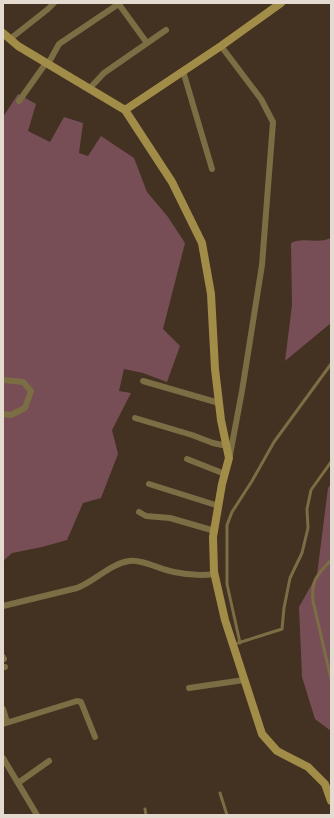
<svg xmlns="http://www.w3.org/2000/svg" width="334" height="818" font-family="'PT Sans',sans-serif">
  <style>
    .green { fill: #784e56 }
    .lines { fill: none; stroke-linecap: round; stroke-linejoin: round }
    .lane { stroke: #7b6e44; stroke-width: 3 }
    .street { stroke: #7b6e44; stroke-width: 6 }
    .secondary { stroke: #a28d48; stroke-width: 8 }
  </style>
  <rect width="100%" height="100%" fill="#433121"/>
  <path class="green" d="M 18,94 L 36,104 L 28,131 L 50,142 L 64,117 L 83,123 L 79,153 L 88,156 L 101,136 L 134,158 L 147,192 L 168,217 L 185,243 L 163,329 L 180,346 L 167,382 L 143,373 L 124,369 L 119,391 L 131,393 L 112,430 L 118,454 L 101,498 L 83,503 L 67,540 L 42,547 L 12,553 L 3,561 L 3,117 Z
    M 331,238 L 331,323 L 285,361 L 292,305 L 291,243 C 304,237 318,244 331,238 Z
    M 331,484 L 331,731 L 315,719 L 302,677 L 299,607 L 317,575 L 328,488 Z"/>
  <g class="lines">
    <path class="lane" d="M 331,560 C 317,575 311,580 313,601 L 331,679
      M 238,643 L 282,629 L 284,608 L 290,578 L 302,553 L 308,528 L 307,509 L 311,490 L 331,462
      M 240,643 L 227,584 L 227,525 L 232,512 L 252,481 L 274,442 L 331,364
      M 220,793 L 227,815
      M 145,809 L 146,815"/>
    <path class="street" d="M 118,3 L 147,43
      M 10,39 L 48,9 L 54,3
      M 221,46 L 261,99 L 273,122 L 262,265 L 242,391 L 230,455
      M 48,64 L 59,44 L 120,3
      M 183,71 L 212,169
      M 89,89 L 104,73 L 166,30
      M 19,101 L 46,63
      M 3,380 L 23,382 L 31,391 L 25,408 L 11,415 L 3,414
      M 143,381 L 219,403
      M 135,418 L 192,435 L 213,443 L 227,446
      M 187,459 L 225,474
      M 149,484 L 219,506
      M 139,512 L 146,516 L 170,518 L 215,531
      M 3,606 L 77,588 C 95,581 110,564 129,561 C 142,559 161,570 174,572 C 188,575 201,576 215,574
      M 3,657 L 4,659
      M 3,667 L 5,667
      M 189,688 L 244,680
      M 3,709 L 7,722
      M 3,724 L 77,701 L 81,702 L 95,737
      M 3,758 L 37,815
      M 18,783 L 49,761"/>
    <path class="secondary" d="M 3,33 L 18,46 L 125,110 L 172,182 L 202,243 L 211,294 L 215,369 L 221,420 L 229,458 L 222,484 L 213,537 L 214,572 L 225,620 L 262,734 L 277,751 L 308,767 L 325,784 L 331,801
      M 125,110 L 221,46 L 281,3"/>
  </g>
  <rect width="334" height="818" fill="none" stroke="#e5dad0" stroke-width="8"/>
</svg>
